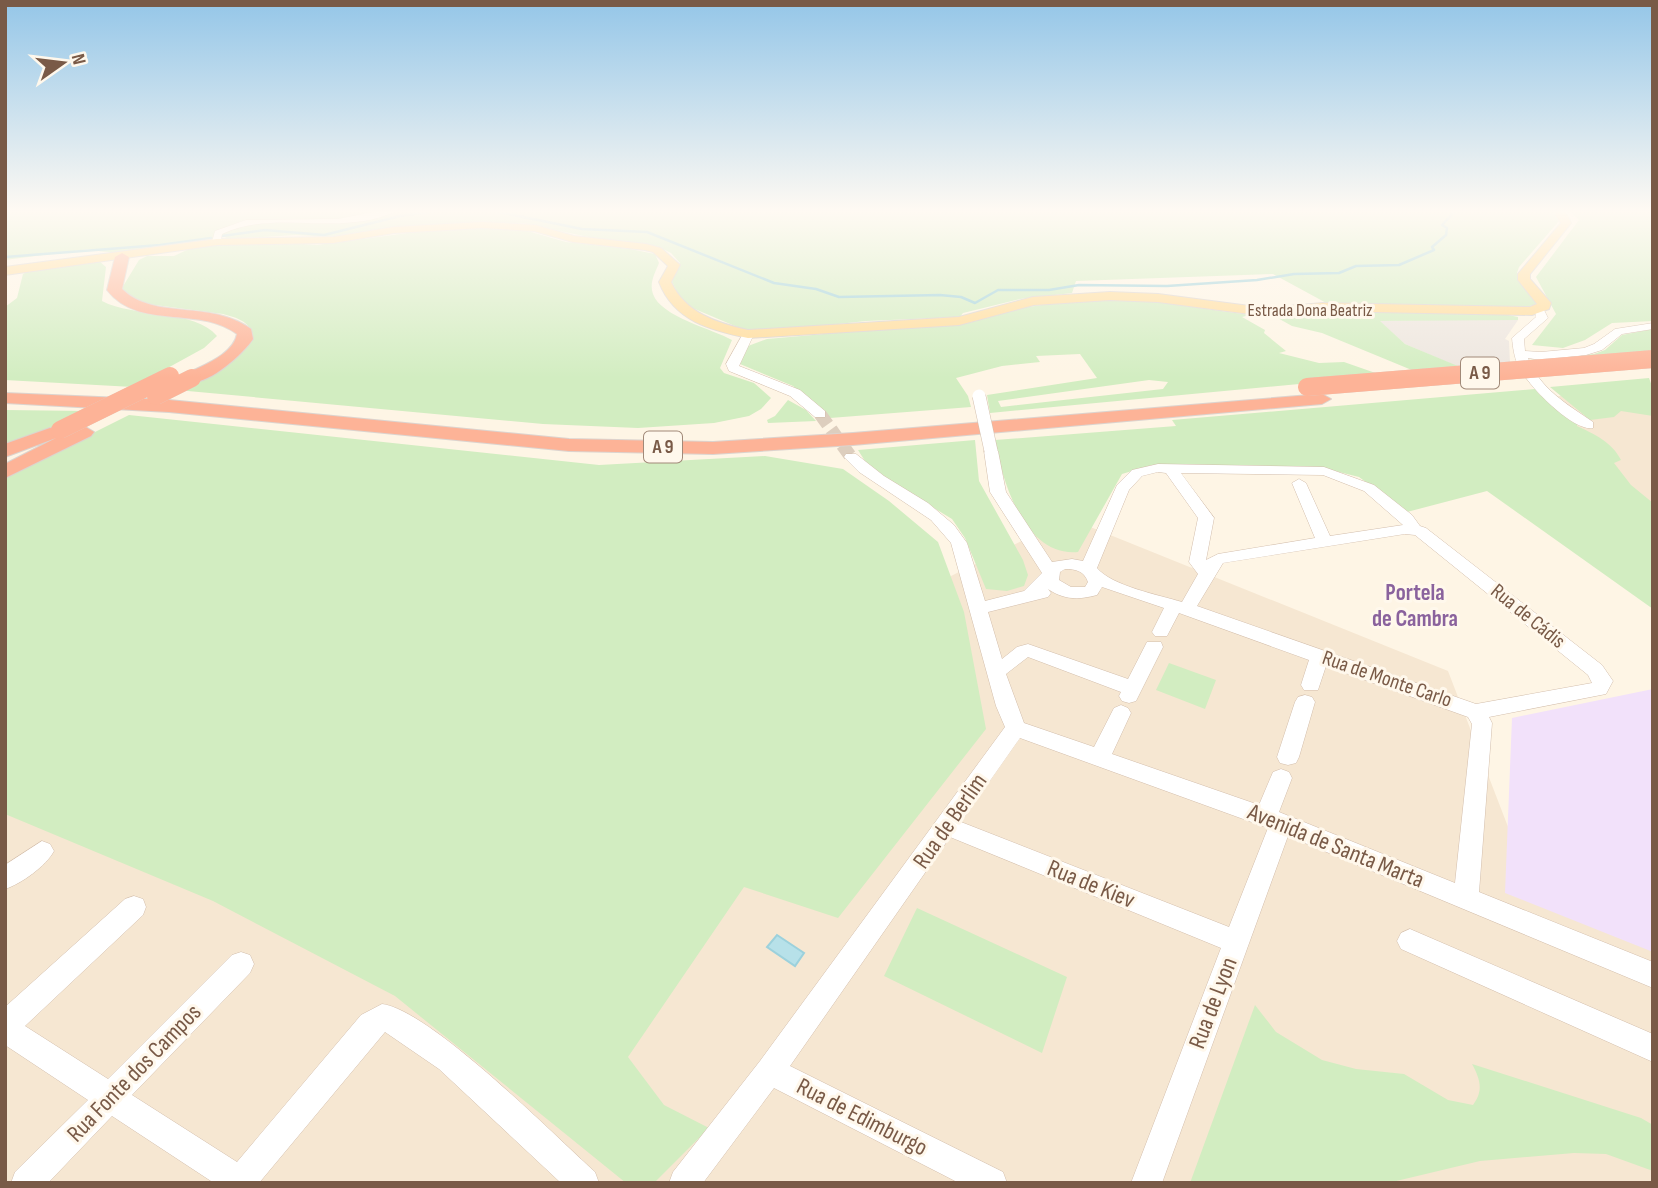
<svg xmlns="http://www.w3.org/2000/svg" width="1658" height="1188" font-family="'Sofia Sans Condensed',sans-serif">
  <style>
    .residential { fill: #f6e7d2 }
    .industrial { fill: #ede6df }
    .education { fill: #f2e1fa }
    .green { fill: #d2edc1; fill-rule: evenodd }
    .water { fill: #b7e1e9; stroke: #9cd1dc; stroke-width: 2 }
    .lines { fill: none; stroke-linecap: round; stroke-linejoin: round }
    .stream { stroke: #9cd1dc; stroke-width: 2.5 }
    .minor-tunnel { stroke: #ddcebe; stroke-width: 13; stroke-dasharray: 13 6; stroke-linecap: butt }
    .minor-casing { stroke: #d3beac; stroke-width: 1 }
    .major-casing { stroke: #dcd4cf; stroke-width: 2 }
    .highway-casing { stroke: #dcd4cf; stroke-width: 2 }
    .minor { fill: #fff; fill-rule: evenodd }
    .major { fill: #ffdc9a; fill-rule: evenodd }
    .highway { fill: #fdb397; fill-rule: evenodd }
    .minor-bridge-casing { stroke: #d3beac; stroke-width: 14; stroke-linecap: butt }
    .highway-bridge-casing { stroke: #dcd4cf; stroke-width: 18; stroke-linecap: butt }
    .minor-bridge { stroke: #fff; stroke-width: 13 }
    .highway-bridge { stroke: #fdb397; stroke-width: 18 }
    .labels { text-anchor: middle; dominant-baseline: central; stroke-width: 6; stroke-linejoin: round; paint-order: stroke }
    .far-street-label { font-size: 18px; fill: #795a47; stroke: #fff8ec }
    .shield { fill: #fff8ec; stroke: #a18978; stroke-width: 2 }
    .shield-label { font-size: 19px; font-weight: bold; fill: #795a47 }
    .street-label { font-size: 21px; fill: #795a47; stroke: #fff8ec }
    .neighbourhood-label { font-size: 23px; font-weight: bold; fill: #8a629d; stroke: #fff8ec }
    .near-street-label { font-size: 24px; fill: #795a47; stroke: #fff8ec }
  </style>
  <rect width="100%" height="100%" fill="#fef5e5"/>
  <path class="residential" d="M 1653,383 L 1653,515 L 1545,398 Z
    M 1068,518 L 1448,671 L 1530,884 L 1653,942 L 1653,1183 L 5,1183 L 5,801 L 906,698 L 951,576 Z"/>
  <path class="industrial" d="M 1483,319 L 1518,320 L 1505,339 L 1509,341 L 1510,363 L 1461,368 L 1405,344 L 1379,321 Z"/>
  <path class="education" d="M 1653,689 L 1653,952 L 1505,893 L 1512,718 Z"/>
  <path class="green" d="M 5,211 L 380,211 L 347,220 L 234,225 L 215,231 L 214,239 L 210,241 C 179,246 118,258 89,249 L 5,260 Z
    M 401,211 L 1551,211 L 1559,221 L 1519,267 L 1517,273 L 1536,299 L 1537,304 L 1526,307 L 1330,305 L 1273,274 L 1076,281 L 1072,293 L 1020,299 L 963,313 L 960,317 L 866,321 L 773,331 L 742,329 L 690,307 L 682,302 L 672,282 L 680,263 L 671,253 L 659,247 L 593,238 L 523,223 L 402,226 L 327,237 L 296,235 L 227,239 L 222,234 C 251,214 297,225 331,224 C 354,224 378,217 401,211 Z
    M 1569,211 L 1653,211 L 1653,321 L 1612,323 L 1585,340 L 1563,348 L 1532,345 L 1556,314 L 1536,277 L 1579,220 Z
    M 484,228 L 524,230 L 566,242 L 630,249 L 655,254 L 659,263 C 655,273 649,283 653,294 C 661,317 713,329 732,340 L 720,368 L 724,373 L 754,383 L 771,398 L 761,409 L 749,416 L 714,423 L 638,428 L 543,424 L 177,390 L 247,343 L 252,332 C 247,320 234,317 223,314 L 140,303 L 125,296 L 122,288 L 139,260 L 147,256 L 174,256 L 191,248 L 260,241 L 317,245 L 438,229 Z
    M 99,261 L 106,267 L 102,301 C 134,318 195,309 217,336 L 204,348 L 133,387 L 5,380 L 5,307 L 17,298 L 23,274 L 31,270 Z
    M 1073,300 L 1150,301 L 1250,315 L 1242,317 L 1265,330 L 1264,333 L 1286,351 L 1279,353 L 1319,363 L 1344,362 L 1384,376 L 990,413 L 987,395 L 1097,378 L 1080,354 L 1036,356 L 1040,362 L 1002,366 L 956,378 L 968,396 L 971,407 L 830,418 L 793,386 L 740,364 L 748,346 L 767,339 L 904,327 ZM 1149,380 L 1168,382 L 1163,389 L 1001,407 L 998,401 Z
    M 1324,309 L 1498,313 L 1518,317 L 1518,320 L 1380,321 L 1405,344 L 1465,369 L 1419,373 L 1322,333 L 1292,326 L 1274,316 Z
    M 1653,329 L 1653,353 L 1527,364 L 1529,360 L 1594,354 L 1605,350 L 1622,335 Z
    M 1649,378 L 1653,389 L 1653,416 L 1621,411 L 1614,417 L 1590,420 L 1550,387 Z
    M 1535,389 L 1540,395 L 1578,420 L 1577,426 C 1594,434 1612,442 1621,460 L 1614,463 L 1631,485 L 1653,503 L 1653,609 L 1487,491 L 1407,512 L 1359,477 L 1327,469 L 1152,465 L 1122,474 L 1078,552 C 1025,557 1002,482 995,440 L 1176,426 L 1172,420 Z
    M 788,400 L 806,410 L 816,421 L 768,423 L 767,420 L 775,416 Z
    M 5,410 L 86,411 L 50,429 L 5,447 Z
    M 129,415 L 599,465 L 765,456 L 843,469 L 889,501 L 938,542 L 964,612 L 986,729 L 838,918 L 744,887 L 628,1057 L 664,1105 L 709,1128 L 654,1183 L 626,1183 L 395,996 L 213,901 L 5,814 L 5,477 Z
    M 975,440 L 979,481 L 1023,560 L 1028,575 L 1024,586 L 1007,591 L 986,589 L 965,538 L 952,519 L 870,469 L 858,450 Z
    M 1169,663 L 1216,680 L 1205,709 L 1156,690 Z
    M 917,908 L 1067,977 L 1042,1053 L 884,976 Z
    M 1255,1005 L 1276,1032 L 1322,1060 L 1356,1069 L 1404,1074 L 1448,1100 L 1473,1105 C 1484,1090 1480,1079 1472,1064 L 1641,1118 L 1653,1125 L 1653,1171 L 1606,1154 L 1574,1153 L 1480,1161 L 1388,1183 L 1190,1183 Z"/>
  <path class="water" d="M 777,935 L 804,953 L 795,966 L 767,947 Z"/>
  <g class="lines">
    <path class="stream" d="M 494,211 L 582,229 L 647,232 L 774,283 L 816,289 L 839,297 L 940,295 L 961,297 L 975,303 L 998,290 L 1049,290 L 1079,285 L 1167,286 L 1257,280 L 1294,274 L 1339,273 L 1356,266 L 1399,265 L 1434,250 L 1432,247 L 1446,235 L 1447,228 L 1442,225 L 1455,211
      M 222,236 L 265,230 L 324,235 L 400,216 L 435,211
      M 5,257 L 160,245 L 211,238"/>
    <path class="minor-tunnel" d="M 820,414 L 851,457"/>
    <g class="minor-casing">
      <path id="minor" d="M 379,211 L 396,211 C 341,238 276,208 222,234 L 220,244 L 212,242 L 215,231 L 246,220 L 338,219 Z
        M 1535,308 L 1543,308 L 1548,318 L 1524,339 L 1525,351 L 1541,352 L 1584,348 L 1594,344 L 1615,329 L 1653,323 L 1653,329 L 1622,334 L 1602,350 L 1586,355 L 1541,360 L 1528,358 C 1539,388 1568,405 1593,422 L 1593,428 C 1573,432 1526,384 1518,365 C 1514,356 1513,348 1512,338 L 1536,317 Z
        M 744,332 L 754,334 L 739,366 L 800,390 L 825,411 L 825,417 L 815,417 L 790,396 L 729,371 L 726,364 Z
        M 991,447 L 998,451 L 1006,492 L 1052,562 L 1072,559 L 1083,561 L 1117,485 L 1132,470 L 1158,464 L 1324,467 L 1374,485 L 1412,515 L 1420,526 L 1426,528 L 1602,665 L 1613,681 L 1606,694 L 1489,717 L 1492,723 L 1479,892 L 1653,962 L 1653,988 L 1288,836 L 1162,1183 L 1131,1183 L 1221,948 L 950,837 L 790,1066 L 1003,1172 L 1007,1183 L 959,1183 L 774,1088 L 703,1183 L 669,1183 L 673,1172 L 760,1061 L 1005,727 L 996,706 L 951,543 L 931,520 L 859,472 L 844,457 L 846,454 L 856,454 L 884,476 L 928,503 L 954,525 L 967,543 L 985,601 L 1024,591 L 1042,573 L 990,492 L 984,451 ZM 1158,472 L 1166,473 L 1198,518 L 1189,562 L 1198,574 L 1182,602 C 1159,595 1112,586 1097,568 L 1129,490 L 1142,476 ZM 1181,473 L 1323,475 L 1364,491 L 1403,525 L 1330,536 L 1306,483 L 1299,479 L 1292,483 L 1315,538 L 1218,554 L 1206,560 L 1214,518 ZM 1405,534 L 1415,535 L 1588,675 L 1592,683 L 1476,704 L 1197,606 L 1223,563 ZM 1065,569 C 1076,569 1084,571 1088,582 L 1085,587 L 1071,587 L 1059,580 L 1060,572 ZM 1102,587 L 1164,608 L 1152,632 L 1155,636 L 1167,636 L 1179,613 L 1309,660 L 1301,685 L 1304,690 L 1318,690 L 1326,666 L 1468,717 L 1472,724 L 1455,883 L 1279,812 L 1292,778 L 1289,772 L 1281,769 L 1273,772 L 1259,805 L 1112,754 L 1131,713 L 1128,708 L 1121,705 L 1114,708 L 1094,747 L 1024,723 L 1006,674 L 1028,657 L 1121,692 L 1119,696 L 1122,701 L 1129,703 L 1136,701 L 1163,647 L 1161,642 L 1147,642 L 1128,679 L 1028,644 L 1017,647 L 1002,659 L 988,612 L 1048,597 L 1051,593 L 1048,589 C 1064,600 1079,600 1097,595 ZM 1020,738 L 1268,828 L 1229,927 L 961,822 Z
        M 1305,695 L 1312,697 L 1315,702 L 1299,757 L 1296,763 L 1288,765 L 1280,763 L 1277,757 L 1295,702 L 1298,697 Z
        M 42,841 L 50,844 L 54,851 C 46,866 21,884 5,889 L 5,865 Z
        M 134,896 L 143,899 L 146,907 L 143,915 L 25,1026 L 108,1079 L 232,955 L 241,952 L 250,955 L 254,964 L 250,973 L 132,1095 L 237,1162 L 361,1015 L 382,1004 C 430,1010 554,1135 595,1172 L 599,1183 L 561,1183 L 439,1069 L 385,1032 L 259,1183 L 214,1183 L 112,1116 L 48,1183 L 11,1183 L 15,1172 L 88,1100 L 5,1045 L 5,1007 L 125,899 Z
        M 1410,929 L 1653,1034 L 1653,1062 L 1401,949 L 1397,941 L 1401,933 Z"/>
    </g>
    <g class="major-casing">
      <path id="major" d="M 1553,211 L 1565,211 L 1571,223 L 1530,274 L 1530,279 L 1551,303 L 1549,309 L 1532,315 L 1323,311 L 1265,316 L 1158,302 L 1110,300 L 1034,305 L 959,325 L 748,338 C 710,330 674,321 659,282 L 668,266 L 653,252 L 645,250 L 573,242 L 534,231 L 482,228 L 394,233 L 333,243 L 217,245 L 5,275 L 5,267 L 217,239 L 333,237 L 394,227 L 482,222 L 535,225 L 574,236 L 646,244 L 661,248 L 680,265 L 671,282 C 685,313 717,323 748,330 L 959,317 L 1033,297 L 1110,292 L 1158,294 L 1265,308 L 1323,303 L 1530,307 L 1537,304 L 1518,280 L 1518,274 L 1561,223 Z"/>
    </g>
    <g class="highway-casing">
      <path id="highway" d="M 122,253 L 129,257 L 122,289 C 155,321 209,299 251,329 L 253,339 C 242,355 207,387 186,382 L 183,378 L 186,374 C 203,365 233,355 237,334 C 198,305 139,331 107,290 L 115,257 Z
        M 5,393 L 169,400 L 569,439 L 713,442 L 853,433 L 1322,394 L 1331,399 L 1322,404 L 853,445 L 713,454 L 569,451 L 169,412 L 5,403 Z
        M 84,426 L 94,432 L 91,436 L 5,478 L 5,464 L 56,438 L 5,457 L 5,444 L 50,428 L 57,430 L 60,434 L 57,438 Z"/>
    </g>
    <use href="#minor" class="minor"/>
    <use href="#major" class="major"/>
    <use href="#highway" class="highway"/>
    <g class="minor-bridge-casing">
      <path id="minor-bridge" d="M 979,396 L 991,451"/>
    </g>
    <g class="highway-bridge-casing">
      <path id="highway-bridge" d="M 1307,387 L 1653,359
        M 156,396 L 192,378
        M 60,430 L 170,376"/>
    </g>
    <use href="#minor-bridge" class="minor-bridge"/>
    <use href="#highway-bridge" class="highway-bridge"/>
  </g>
  <linearGradient id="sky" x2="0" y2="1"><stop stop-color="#94c6e8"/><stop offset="0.56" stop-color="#fffaf3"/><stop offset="1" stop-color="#fffaf3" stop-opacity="0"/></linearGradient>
  <rect width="1658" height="378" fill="url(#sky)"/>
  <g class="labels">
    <g class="far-street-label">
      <text x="1310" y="310">Estrada Dona Beatriz</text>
    </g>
    <g class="shield">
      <rect x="1461" y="357.5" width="38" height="31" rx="5"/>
      <rect x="644" y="431.5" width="38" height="31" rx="5"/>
    </g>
    <g class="shield-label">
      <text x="1480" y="373">A 9</text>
      <text x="663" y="447">A 9</text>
    </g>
    <g class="street-label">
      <text transform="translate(1528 616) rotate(39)">Rua de Cádis</text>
      <text transform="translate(1387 679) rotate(19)">Rua de Monte Carlo</text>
    </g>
    <g class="neighbourhood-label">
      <text x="1415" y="593">Portela<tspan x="1415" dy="26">de Cambra</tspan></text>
    </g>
    <g class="near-street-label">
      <text transform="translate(950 821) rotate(-55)">Rua de Berlim</text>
      <text transform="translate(1336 846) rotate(22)">Avenida de Santa Marta</text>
      <text transform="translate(1091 884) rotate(22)">Rua de Kiev</text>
      <text transform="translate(1213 1003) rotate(-69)">Rua de Lyon</text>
      <text transform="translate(134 1073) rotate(-46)">Rua Fonte dos Campos</text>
      <text transform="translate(862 1117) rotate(27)">Rua de Edimburgo</text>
    </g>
  </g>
  <rect width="1658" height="1188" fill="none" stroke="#795a47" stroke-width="14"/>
  <g transform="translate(63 63) rotate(76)" stroke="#fff8ec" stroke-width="5" paint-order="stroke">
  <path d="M0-5L12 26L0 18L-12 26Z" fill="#795a47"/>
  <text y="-10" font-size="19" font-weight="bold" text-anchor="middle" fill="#795a47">N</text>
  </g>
</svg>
